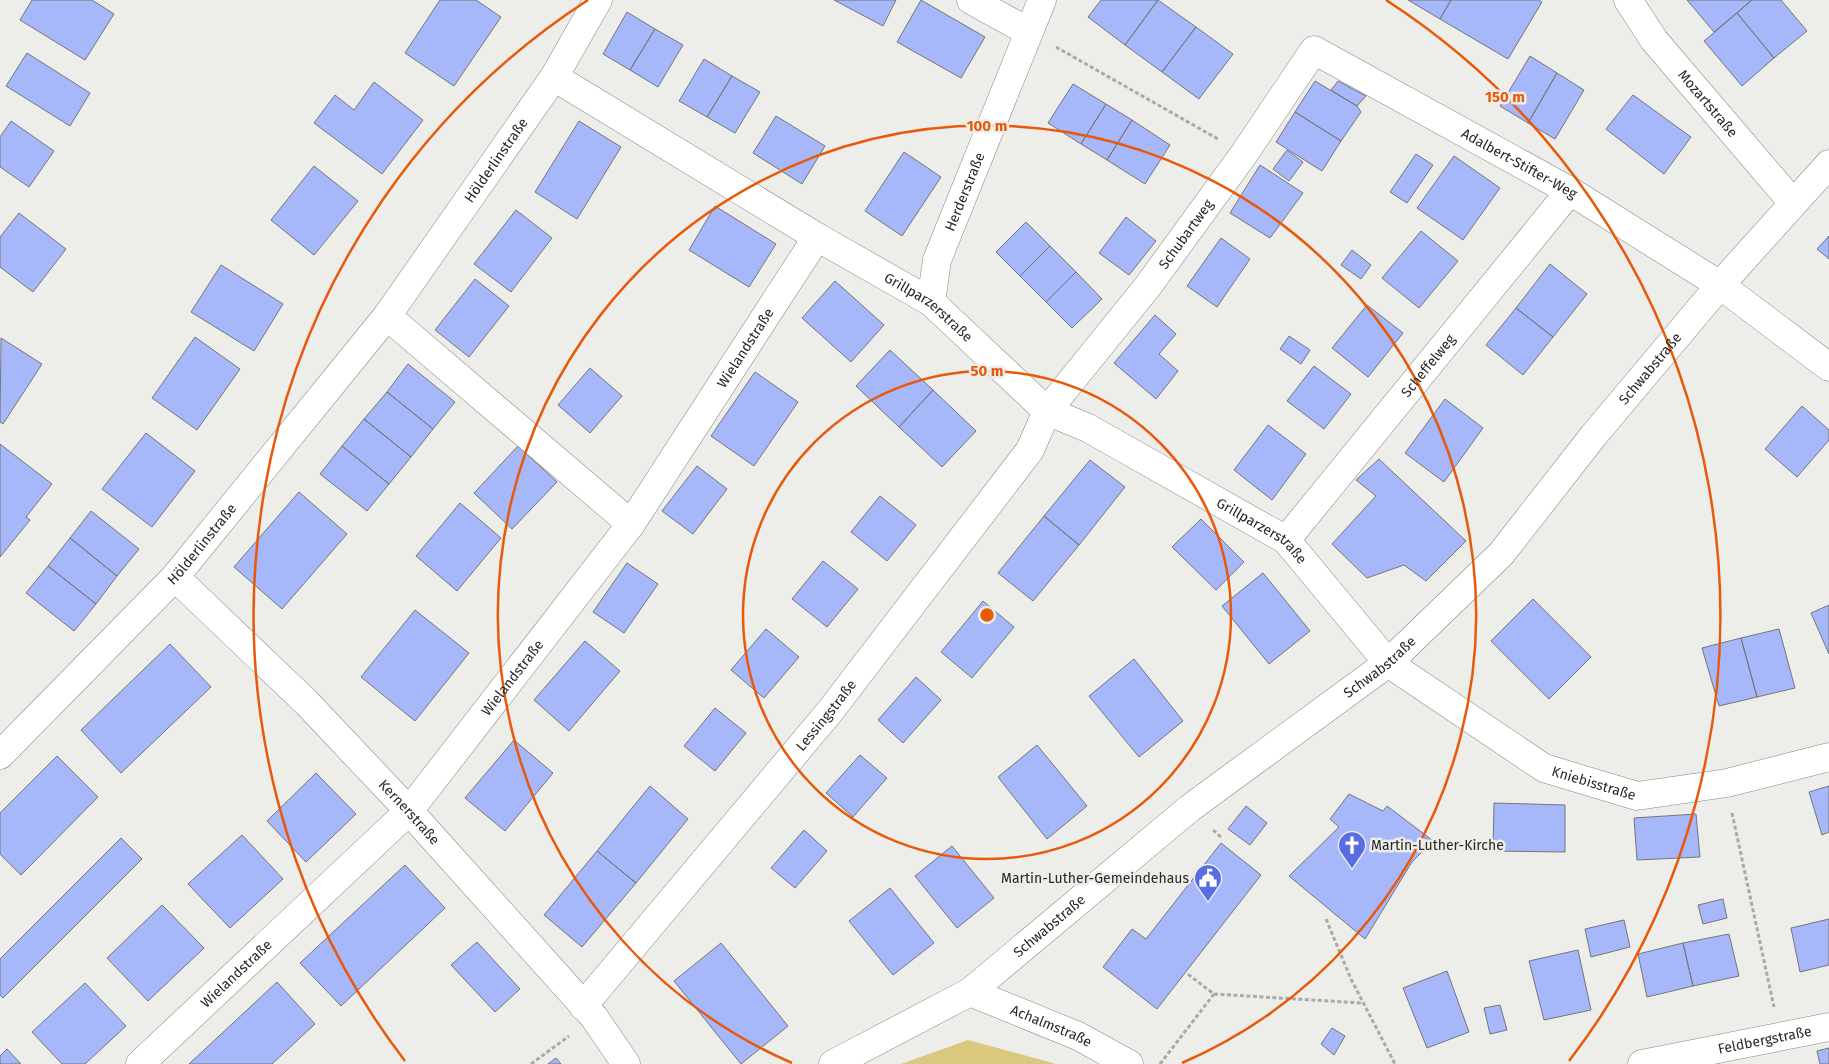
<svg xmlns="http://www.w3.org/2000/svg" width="1829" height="1064" font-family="'Fira Sans',sans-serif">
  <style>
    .green { fill: #d9c87e }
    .building { fill: #a6b7fa; stroke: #757679 }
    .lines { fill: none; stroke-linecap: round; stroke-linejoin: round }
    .street-casing { stroke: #868683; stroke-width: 29 }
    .path { stroke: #a9a9a7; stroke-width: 3; stroke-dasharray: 4 2.5; stroke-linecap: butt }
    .street { stroke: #fff; stroke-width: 28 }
    .ring { fill: none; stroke: #e8590c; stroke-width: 2.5 }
    .labels { text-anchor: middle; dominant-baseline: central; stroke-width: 5; stroke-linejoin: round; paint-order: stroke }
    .street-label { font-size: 14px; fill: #272725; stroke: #ededea }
    .poi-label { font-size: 14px; fill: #272725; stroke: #ededea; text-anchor: start }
    .centre { fill: #e8590c; stroke: #ededea; stroke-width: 2.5 }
    .ring-label { font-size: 15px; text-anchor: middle; font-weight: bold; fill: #e8590c; stroke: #ededea; stroke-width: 5; stroke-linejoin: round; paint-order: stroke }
  </style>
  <rect width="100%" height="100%" fill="#ededea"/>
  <path class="green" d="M 968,1040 L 1053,1063 L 1055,1064 L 901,1064 Z"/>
  <path class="building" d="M 32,0 L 92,0 L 114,14 L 85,60 L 20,20 Z
    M 440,0 L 476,0 L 501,17 L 454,86 L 405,53 Z
    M 834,0 L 896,0 L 883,26 Z
    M 921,0 L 985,37 L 961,78 L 897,42 Z
    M 1101,0 L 1158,0 L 1125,45 L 1088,17 Z
    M 1158,0 L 1196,27 L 1162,72 L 1125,45 Z
    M 1408,0 L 1451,0 L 1440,19 Z
    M 1451,0 L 1538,0 L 1542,2 L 1508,59 L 1440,19 Z
    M 1687,0 L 1752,0 L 1714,32 Z
    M 1752,0 L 1781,0 L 1807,31 L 1774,58 L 1737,13 Z
    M 627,12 L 655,29 L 630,70 L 603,54 Z
    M 1737,13 L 1774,58 L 1742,86 L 1704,41 Z
    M 1196,27 L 1233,54 L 1199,99 L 1162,72 Z
    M 655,29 L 683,45 L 658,87 L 630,70 Z
    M 27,53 L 90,93 L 70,126 L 6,86 Z
    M 1530,56 L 1557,73 L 1528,123 L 1500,106 Z
    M 704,59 L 732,76 L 707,117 L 679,101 Z
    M 1557,73 L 1584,90 L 1555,139 L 1528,123 Z
    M 732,76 L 760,92 L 735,133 L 707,117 Z
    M 1315,81 L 1357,106 L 1361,112 L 1341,141 L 1295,112 Z
    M 1338,81 L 1366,96 L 1357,106 L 1331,90 Z
    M 374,82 L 423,120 L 382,174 L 314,123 L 335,95 L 354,110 Z
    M 1073,84 L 1106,104 L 1081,144 L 1048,123 Z
    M 1633,95 L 1691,137 L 1664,174 L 1606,129 Z
    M 1106,104 L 1132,120 L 1107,160 L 1081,144 Z
    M 1295,112 L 1341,141 L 1322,171 L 1276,142 Z
    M 776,116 L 825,146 L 802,184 L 753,153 Z
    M 1132,120 L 1170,145 L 1145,184 L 1107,160 Z
    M 11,121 L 54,151 L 29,187 L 0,167 L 0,137 Z
    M 579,121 L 621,147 L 577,219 L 535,192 Z
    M 1287,150 L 1303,162 L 1289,181 L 1273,169 Z
    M 904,152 L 941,177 L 902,236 L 865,211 Z
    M 1416,154 L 1433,165 L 1407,203 L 1390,192 Z
    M 1454,156 L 1500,188 L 1463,240 L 1417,208 Z
    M 1260,165 L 1303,193 L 1270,238 L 1230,213 Z
    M 314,166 L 358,201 L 314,255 L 271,220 Z
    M 715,206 L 776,244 L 749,287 L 689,250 Z
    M 516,210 L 552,238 L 511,292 L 474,264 Z
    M 19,213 L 66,249 L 33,292 L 0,267 L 0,237 Z
    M 1126,217 L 1156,241 L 1129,275 L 1099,253 Z
    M 1026,222 L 1050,246 L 1020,276 L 996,252 Z
    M 1421,231 L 1458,261 L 1419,308 L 1382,278 Z
    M 1829,236 L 1829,259 L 1817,249 Z
    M 1221,238 L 1250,259 L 1217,307 L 1187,286 Z
    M 1050,246 L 1076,272 L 1046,302 L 1020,276 Z
    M 1352,250 L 1371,265 L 1361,279 L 1341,265 Z
    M 1550,264 L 1587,294 L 1553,337 L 1516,308 Z
    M 221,265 L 283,304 L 254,351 L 191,312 Z
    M 1076,272 L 1102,299 L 1072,328 L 1046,302 Z
    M 475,279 L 509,306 L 469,357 L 435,330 Z
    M 835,281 L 884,325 L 851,362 L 802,318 Z
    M 1367,305 L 1403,333 L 1368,377 L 1332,348 Z
    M 1516,308 L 1553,337 L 1523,375 L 1486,345 Z
    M 1155,315 L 1176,334 L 1159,354 L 1178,371 L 1156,399 L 1114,363 Z
    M 1289,336 L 1310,350 L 1301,364 L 1280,349 Z
    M 195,337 L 240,369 L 197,430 L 152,398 Z
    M 1,338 L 42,364 L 3,424 L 0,422 Z
    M 890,350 L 933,390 L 899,427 L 856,386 Z
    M 408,364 L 455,402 L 433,429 L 387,392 Z
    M 1314,366 L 1351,394 L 1324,429 L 1287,401 Z
    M 590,368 L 622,396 L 590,433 L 558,405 Z
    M 755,372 L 798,402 L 754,466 L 711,436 Z
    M 933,390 L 976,431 L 942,467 L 899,427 Z
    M 387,392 L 433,429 L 411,457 L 364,419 Z
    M 1445,399 L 1483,428 L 1444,482 L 1405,453 Z
    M 1802,406 L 1829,430 L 1829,440 L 1797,477 L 1765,449 Z
    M 364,419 L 411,457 L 389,484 L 342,446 Z
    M 1268,425 L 1306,454 L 1272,500 L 1234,470 Z
    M 146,433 L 195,471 L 152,527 L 102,489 Z
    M 0,444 L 52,484 L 26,517 L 30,520 L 0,557 Z
    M 342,446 L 389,484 L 367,511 L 320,474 Z
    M 518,446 L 557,482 L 512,529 L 474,493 Z
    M 1379,459 L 1466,541 L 1426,581 L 1404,565 L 1367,578 L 1332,544 L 1376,496 L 1356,480 Z
    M 1090,460 L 1125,487 L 1079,545 L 1044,516 Z
    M 697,466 L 727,489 L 693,534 L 662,511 Z
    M 299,492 L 347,534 L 282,609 L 234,567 Z
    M 880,496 L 916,525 L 887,561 L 851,532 Z
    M 460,503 L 501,538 L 457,591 L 416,556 Z
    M 91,511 L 139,549 L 117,576 L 70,538 Z
    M 1044,516 L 1079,545 L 1033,601 L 998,573 Z
    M 1201,519 L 1244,562 L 1216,590 L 1172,547 Z
    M 70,538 L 117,576 L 96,604 L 48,566 Z
    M 823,561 L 858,589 L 827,627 L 792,599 Z
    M 627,563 L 658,584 L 624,633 L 593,612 Z
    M 48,566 L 96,604 L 74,631 L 26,593 Z
    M 1263,573 L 1310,631 L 1269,664 L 1222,606 Z
    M 1533,599 L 1591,657 L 1549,699 L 1491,641 Z
    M 983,601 L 1014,627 L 972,678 L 941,652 Z
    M 1829,605 L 1829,654 L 1811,613 Z
    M 415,610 L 469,653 L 415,721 L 361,677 Z
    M 766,629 L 799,657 L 764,698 L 731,670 Z
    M 1779,629 L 1795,688 L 1757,697 L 1741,638 Z
    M 1741,638 L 1757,697 L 1719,706 L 1702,648 Z
    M 585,641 L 620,671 L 569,731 L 534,700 Z
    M 170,644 L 211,687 L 121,773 L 81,730 Z
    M 1134,659 L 1183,721 L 1139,757 L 1089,696 Z
    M 916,677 L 941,700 L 903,743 L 878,720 Z
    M 715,708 L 746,733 L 715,771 L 684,746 Z
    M 514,740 L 553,773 L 505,831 L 465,798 Z
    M 1037,745 L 1087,806 L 1047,839 L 998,777 Z
    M 860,755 L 887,778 L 853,817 L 826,793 Z
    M 57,756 L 98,797 L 21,875 L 0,854 L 0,813 Z
    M 316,773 L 356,814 L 306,862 L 267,821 Z
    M 650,786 L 688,819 L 636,883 L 597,851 Z
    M 1829,786 L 1829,832 L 1822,835 L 1809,792 Z
    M 1349,794 L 1383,811 L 1387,806 L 1432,840 L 1431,842 L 1423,837 L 1418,844 L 1426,848 L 1412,862 L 1365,939 L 1289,876 L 1339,827 L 1330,819 Z
    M 1494,803 L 1565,805 L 1565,852 L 1493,851 Z
    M 1246,806 L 1267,823 L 1250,845 L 1228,829 Z
    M 1696,814 L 1700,857 L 1637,860 L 1634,818 Z
    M 804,830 L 827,851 L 795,888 L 771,868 Z
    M 242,835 L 283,879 L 230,928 L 188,884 Z
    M 121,838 L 142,859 L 3,998 L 0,995 L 0,959 Z
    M 1221,843 L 1261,875 L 1157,1009 L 1103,967 L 1132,929 L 1146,939 Z
    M 952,846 L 994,898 L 957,928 L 915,876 Z
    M 597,851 L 636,883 L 582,947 L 544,915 Z
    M 405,865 L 445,908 L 341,1006 L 300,963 Z
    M 890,888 L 934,943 L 893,975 L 849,921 Z
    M 1723,899 L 1727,918 L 1703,924 L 1698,905 Z
    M 162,905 L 204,948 L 148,1001 L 107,958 Z
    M 1829,919 L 1829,965 L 1800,972 L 1791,928 Z
    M 1624,920 L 1630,947 L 1591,957 L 1585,929 Z
    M 1729,934 L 1739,976 L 1693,986 L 1683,943 Z
    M 477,942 L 520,989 L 495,1012 L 451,965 Z
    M 721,943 L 788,1026 L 741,1064 L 674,981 Z
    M 1683,943 L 1693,986 L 1647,997 L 1638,954 Z
    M 1578,950 L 1591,1010 L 1544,1020 L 1529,961 Z
    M 1447,971 L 1469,1032 L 1427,1048 L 1403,988 Z
    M 277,982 L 315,1024 L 272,1064 L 189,1064 Z
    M 85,983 L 126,1026 L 85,1064 L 62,1064 L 32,1032 Z
    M 1500,1005 L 1507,1030 L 1490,1034 L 1484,1008 Z
    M 1332,1028 L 1345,1036 L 1334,1055 L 1321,1044 Z
    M 1829,1048 L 1829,1064 L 1820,1064 L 1817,1051 Z
    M 7,1049 L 21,1064 L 0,1064 L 0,1056 Z
    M 556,1058 L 561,1064 L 548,1064 Z"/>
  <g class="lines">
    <g class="street-casing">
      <g id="street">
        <path d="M 971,0 L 1029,32"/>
        <path id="s1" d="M 1628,0 L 1654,40 L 1793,203"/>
        <path id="s2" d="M 554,77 L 817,237 L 931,302 L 1047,411 L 1088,428 L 1286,540 L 1388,663 L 1544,768 L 1637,796 L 1727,783 L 1829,757"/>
        <path id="s3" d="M 931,302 L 937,260 L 1042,0"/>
        <path d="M 387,316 L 631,524"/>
        <path id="s4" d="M 1286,540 L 1570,191"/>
        <path id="s5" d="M 175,577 L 307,703 L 409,811 L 594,1017 L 626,1064"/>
        <path id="s6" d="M 0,755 L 175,577 L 387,316 L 554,77 L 598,0"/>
        <path id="s7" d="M 970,992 L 1078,1036 L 1129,1064"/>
        <path id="s8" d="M 583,1006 L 831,710 L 1030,450 L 1047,411 L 1148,286 L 1244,154 L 1314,50 L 1570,191 L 1720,285 L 1829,367"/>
        <path id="s9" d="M 140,1064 L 409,811 L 631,524 L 817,237"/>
        <path id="s10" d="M 833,1064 L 970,992 L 1190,808 L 1388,663 L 1501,554 L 1594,435 L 1720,285 L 1829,164"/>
        <path id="s11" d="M 1642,1064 L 1829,1027"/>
      </g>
    </g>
    <path class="path" d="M 1056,47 L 1218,139
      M 1732,813 L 1774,1007
      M 1213,830 L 1222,838
      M 1326,919 L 1351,979 L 1395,1064
      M 1214,994 L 1362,1003
      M 531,1064 L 569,1036
      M 1160,1064 L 1214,994 L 1185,972"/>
    <use href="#street" class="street"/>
  </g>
  <g class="ring">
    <circle cx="987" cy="615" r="244"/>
    <path d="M792 1063A489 489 0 1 1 1182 1063"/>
    <path d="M405 1061A733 733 0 0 1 588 0M1386 0A733 733 0 0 1 1569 1061"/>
  </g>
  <defs>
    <g id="church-pin" transform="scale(1.4375)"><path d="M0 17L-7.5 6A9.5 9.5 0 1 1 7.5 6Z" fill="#5a6ce3" stroke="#ededea"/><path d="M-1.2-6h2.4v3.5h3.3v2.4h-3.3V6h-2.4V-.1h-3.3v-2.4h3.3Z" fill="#fff"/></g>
    <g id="civic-pin" transform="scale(1.4375)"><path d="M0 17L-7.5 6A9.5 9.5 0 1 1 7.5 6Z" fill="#5a6ce3" stroke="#ededea"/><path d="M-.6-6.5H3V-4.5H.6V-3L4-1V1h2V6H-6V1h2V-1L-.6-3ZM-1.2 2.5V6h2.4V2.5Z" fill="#fff"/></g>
  </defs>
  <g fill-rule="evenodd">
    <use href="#church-pin" x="1352" y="845"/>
    <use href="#civic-pin" x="1208" y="878"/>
  </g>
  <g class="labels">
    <g class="street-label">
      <text stroke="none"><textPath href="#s1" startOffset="131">Mozartstraße</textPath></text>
      <text stroke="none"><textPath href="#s6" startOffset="776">Hölderlinstraße</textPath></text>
      <text stroke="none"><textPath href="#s8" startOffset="1440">Adalbert-Stifter-Weg</textPath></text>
      <text stroke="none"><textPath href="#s3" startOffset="116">Herderstraße</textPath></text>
      <text stroke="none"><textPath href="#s8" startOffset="981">Schubartweg</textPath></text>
      <text stroke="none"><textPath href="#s2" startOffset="440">Grillparzerstraße</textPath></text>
      <text stroke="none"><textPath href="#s9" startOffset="942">Wielandstraße</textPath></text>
      <text stroke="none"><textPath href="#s4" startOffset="225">Scheffelweg</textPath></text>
      <text stroke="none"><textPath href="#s10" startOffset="1082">Schwabstraße</textPath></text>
      <text stroke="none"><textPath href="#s2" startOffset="845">Grillparzerstraße</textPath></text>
      <text stroke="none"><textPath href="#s6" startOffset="292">Hölderlinstraße</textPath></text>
      <text stroke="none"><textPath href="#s10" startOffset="678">Schwabstraße</textPath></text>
      <text stroke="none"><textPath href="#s9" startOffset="538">Wielandstraße</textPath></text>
      <text stroke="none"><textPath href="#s8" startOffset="379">Lessingstraße</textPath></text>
      <text stroke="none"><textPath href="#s2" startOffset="1270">Kniebisstraße</textPath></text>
      <text stroke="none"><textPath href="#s5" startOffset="332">Kernerstraße</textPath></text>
      <text stroke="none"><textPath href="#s10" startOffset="258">Schwabstraße</textPath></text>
      <text stroke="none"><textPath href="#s9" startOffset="132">Wielandstraße</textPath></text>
      <text stroke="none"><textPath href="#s7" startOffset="88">Achalmstraße</textPath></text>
      <text stroke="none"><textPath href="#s11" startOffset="125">Feldbergstraße</textPath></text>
    </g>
    <g class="poi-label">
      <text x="1371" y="845">Martin-Luther-Kirche</text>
      <text x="1189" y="878" text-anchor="end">Martin-Luther-Gemeindehaus</text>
    </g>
  </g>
  <circle cx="987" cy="615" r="8" class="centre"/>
  <g class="ring-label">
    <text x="1505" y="102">150 m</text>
    <text x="987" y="131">100 m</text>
    <text x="987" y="376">50 m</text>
  </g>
</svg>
